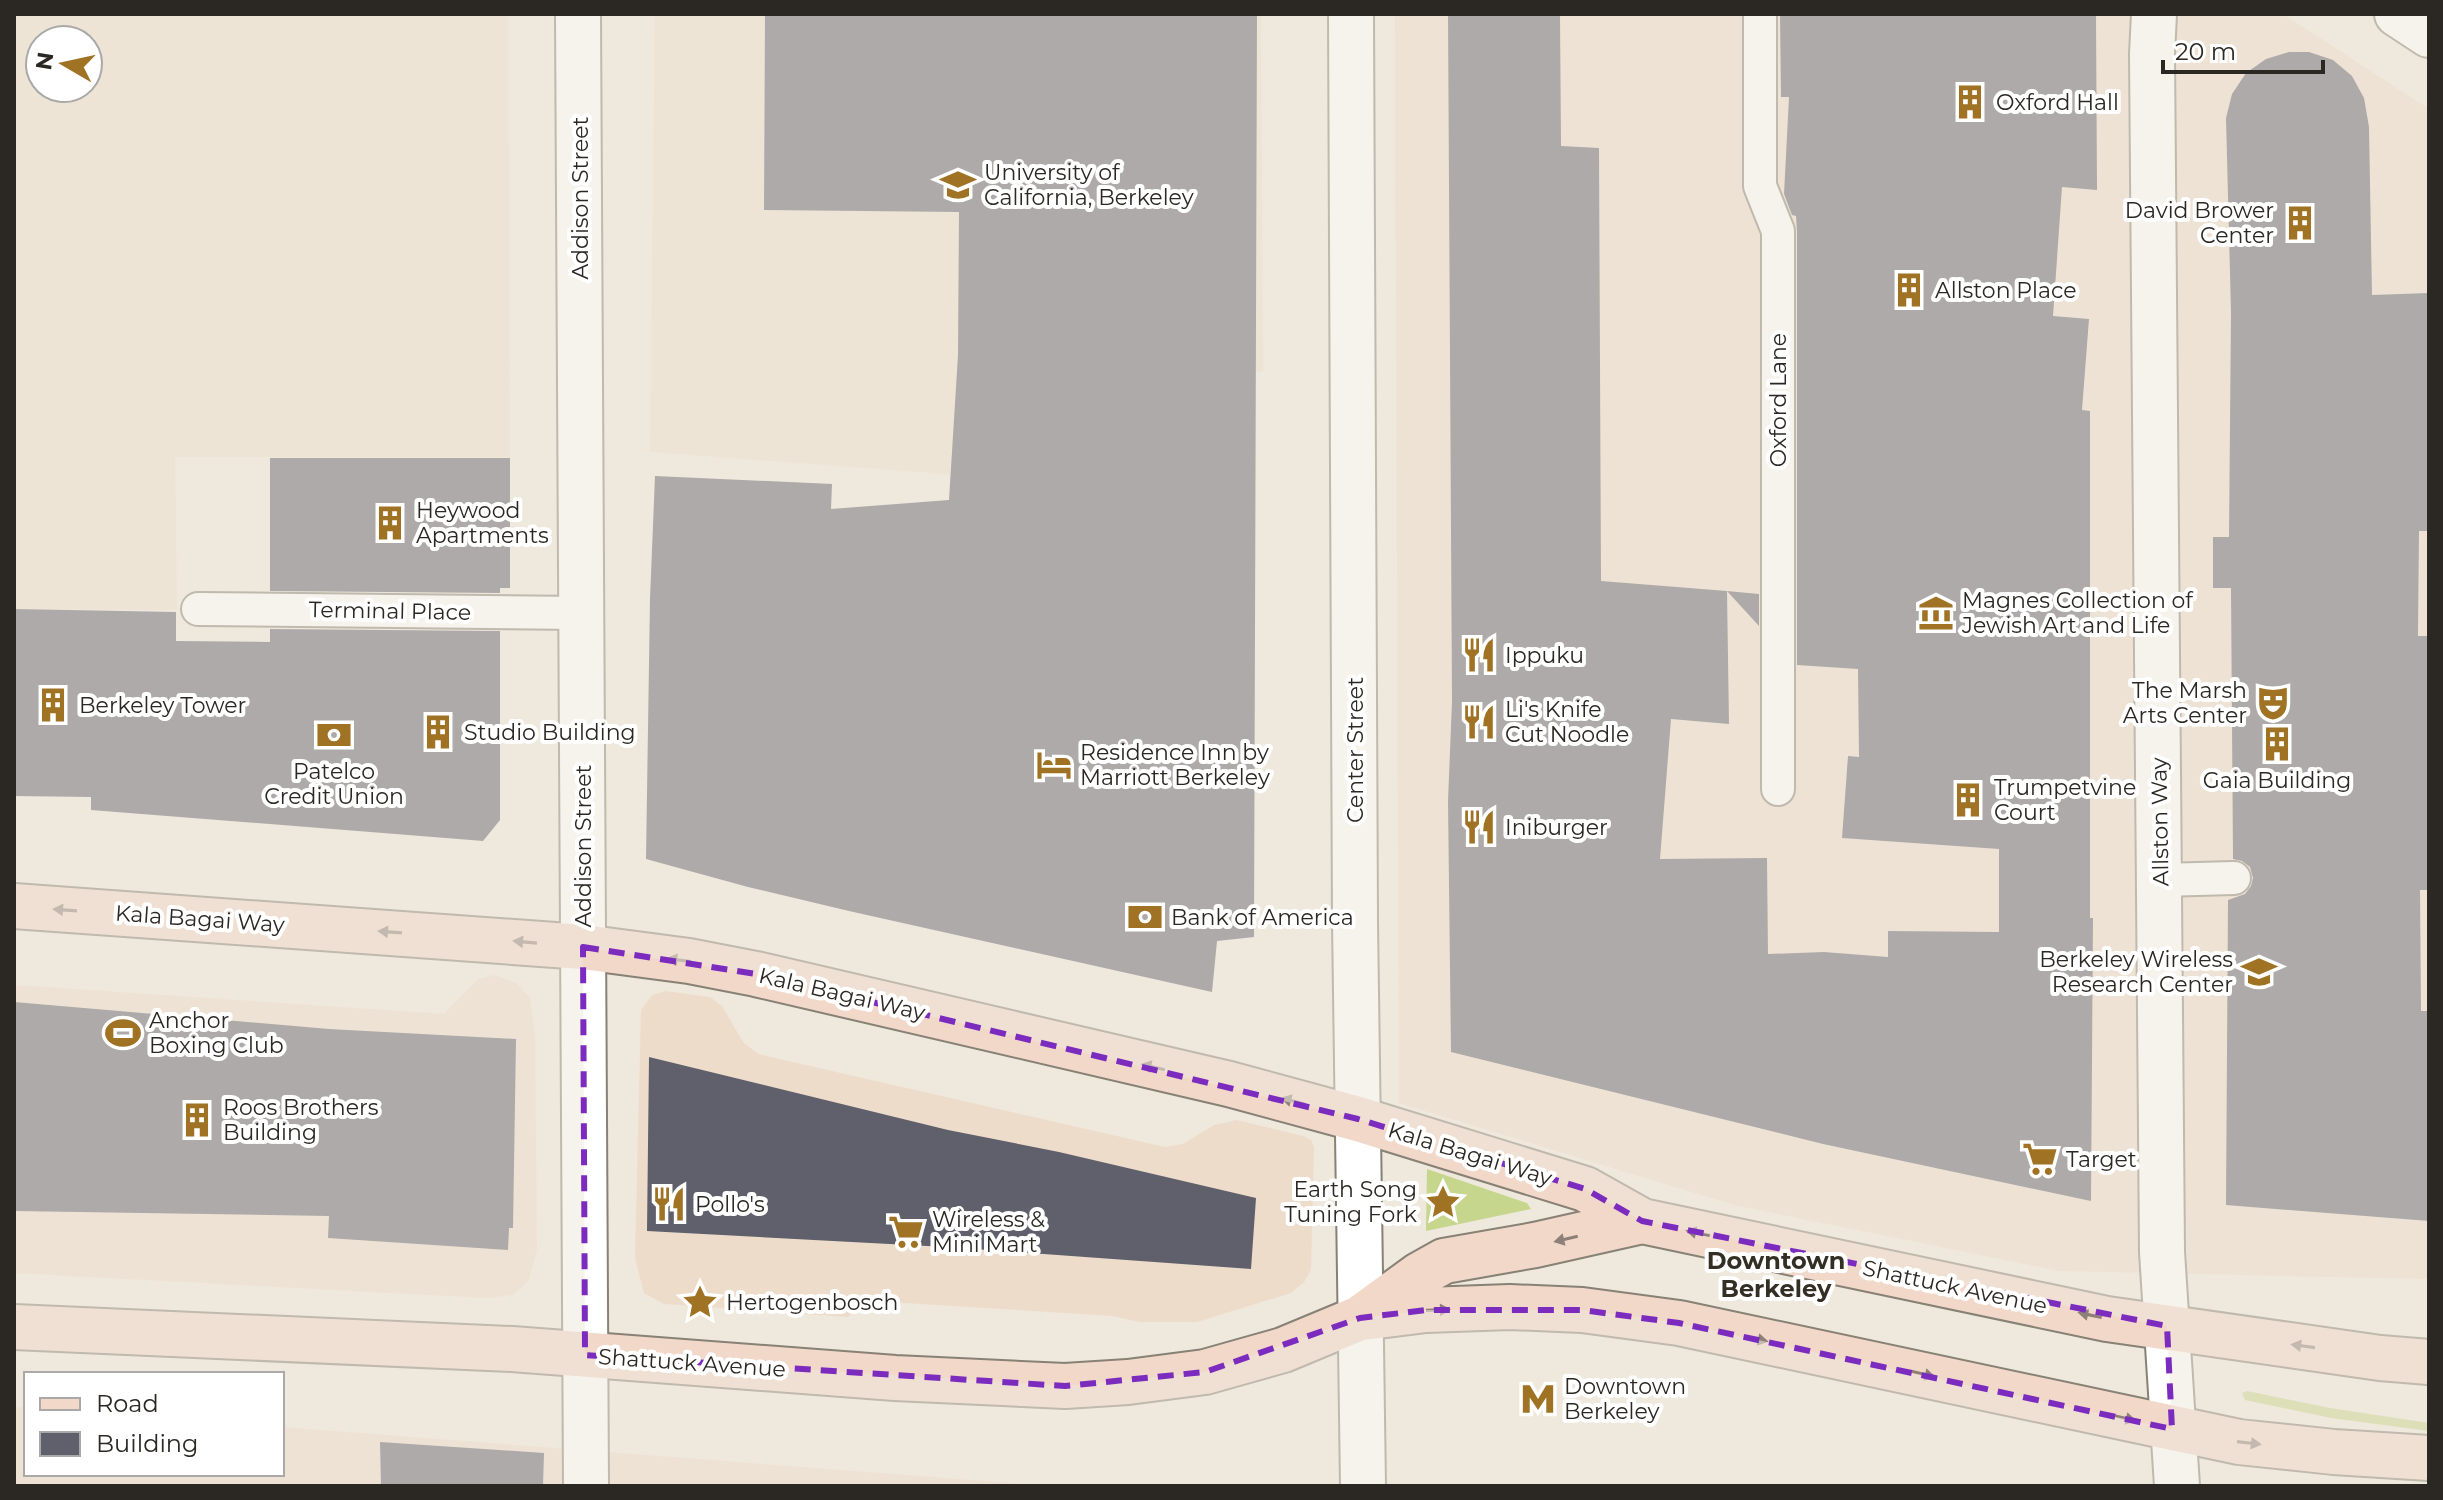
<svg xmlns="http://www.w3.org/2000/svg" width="2443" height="1500" font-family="Montserrat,sans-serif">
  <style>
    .commercial { fill: #eedccb }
    .built { fill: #eae0cc; fill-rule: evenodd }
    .green { fill: #c7d68d }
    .building { fill: #5f606c }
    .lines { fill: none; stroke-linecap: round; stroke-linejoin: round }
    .service-casing { stroke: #878176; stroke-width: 36 }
    .minor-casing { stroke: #878176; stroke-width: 48 }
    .tertiary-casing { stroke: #878176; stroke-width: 48 }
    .secondary-casing { stroke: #878176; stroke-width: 48 }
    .service { stroke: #fff; stroke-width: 32 }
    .minor { stroke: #fff; stroke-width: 44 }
    .tertiary { stroke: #fff; stroke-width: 44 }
    .secondary { stroke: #f1d8c8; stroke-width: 44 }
    .oneway { fill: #8e8076 }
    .marked { fill: none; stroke: #7b2cbf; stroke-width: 6; stroke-dasharray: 16 10; stroke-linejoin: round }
    .labels { text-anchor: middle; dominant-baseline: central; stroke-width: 8; stroke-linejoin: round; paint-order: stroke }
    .poi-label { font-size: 22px; fill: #2b2823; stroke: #fff; text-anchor: start }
    .street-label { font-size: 22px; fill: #2b2823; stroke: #fff }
    .neighbourhood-label { font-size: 24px; font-weight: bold; fill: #342f25; stroke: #fff }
  </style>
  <rect width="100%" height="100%" fill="#efe8dc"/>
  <path class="commercial" d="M 1395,14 L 2283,14 L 2429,109 L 2429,1279 L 2060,1271 L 1734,1205 L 1399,1103 Z
    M 494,975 L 516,983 L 530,998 L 535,1038 L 537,1249 L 529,1280 L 513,1295 L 487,1298 L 14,1273 L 14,985 L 444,1014 L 477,980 Z
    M 665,991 L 710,997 L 722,1006 L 743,1042 L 758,1054 L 1165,1147 L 1183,1144 L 1214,1125 L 1237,1120 L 1303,1136 L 1311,1140 L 1314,1147 L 1311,1270 L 1304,1282 L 1291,1293 L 1197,1322 L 1140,1322 L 1113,1316 L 872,1301 L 848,1317 L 664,1304 L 644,1293 L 635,1258 L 641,1010 L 652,995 Z
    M 14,1407 L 26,1408 L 26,1474 L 282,1474 L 282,1427 L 1049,1486 L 14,1486 Z"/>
  <path class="built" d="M 14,14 L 509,14 L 510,457 L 175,457 L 177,610 L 14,609 ZM 40,40 L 88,40 L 88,88 L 40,88 Z
    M 655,14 L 1261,14 L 1263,372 L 961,357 L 960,475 L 650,452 Z"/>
  <path class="green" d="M 1427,1169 L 1527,1203 L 1531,1209 L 1426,1231 Z
    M 2247,1391 L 2330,1408 L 2429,1423 L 2429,1431 L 2331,1418 L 2245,1400 L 2242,1393 Z"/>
  <path class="building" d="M 765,14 L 1257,14 L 1254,937 L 1217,941 L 1212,992 L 849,911 L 748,887 L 646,859 L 650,599 L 655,476 L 832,484 L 831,509 L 949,500 L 958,355 L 959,212 L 764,210 Z
    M 1448,14 L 1560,14 L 1561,146 L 1599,148 L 1601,581 L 1727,591 L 1729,724 L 1671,719 L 1660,859 L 1767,858 L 1768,954 L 1824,952 L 1888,957 L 1888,931 L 1999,932 L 1999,849 L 1842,838 L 1848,756 L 1859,757 L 1858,669 L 1797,665 L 1797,231 L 1796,216 L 1792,215 L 1784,194 L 1789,97 L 1781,97 L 1780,14 L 2096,14 L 2097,190 L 2062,187 L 2053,316 L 2089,319 L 2082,410 L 2090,411 L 2090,918 L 2093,918 L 2091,1201 L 1823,1144 L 1451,1052 L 1448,801 L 1452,702 Z
    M 2289,52 L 2309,52 L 2333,60 L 2352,76 L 2364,98 L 2369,127 L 2372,295 L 2429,293 L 2429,531 L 2419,531 L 2418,636 L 2429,636 L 2429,890 L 2420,890 L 2421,1011 L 2429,1011 L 2429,1221 L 2226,1205 L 2228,900 L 2245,894 L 2251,886 L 2253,878 L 2250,867 L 2242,861 L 2233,859 L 2231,588 L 2213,588 L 2213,537 L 2229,537 L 2231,312 L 2226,118 L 2232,94 L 2246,73 L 2266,59 Z
    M 270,458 L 510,458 L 510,588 L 500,588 L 500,593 L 270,591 Z
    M 1727,591 L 1759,594 L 1759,626 Z
    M 14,609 L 176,612 L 176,641 L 270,642 L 270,629 L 500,631 L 500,820 L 483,841 L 471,840 L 91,810 L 91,797 L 14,796 Z
    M 14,1002 L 329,1029 L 516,1039 L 513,1228 L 509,1228 L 508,1250 L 328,1238 L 329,1216 L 14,1211 Z
    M 649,1057 L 948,1130 L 1059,1152 L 1256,1198 L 1251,1269 L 946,1247 L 647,1231 Z
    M 380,1442 L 544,1453 L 543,1486 L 381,1486 Z"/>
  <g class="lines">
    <g class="service-casing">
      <path id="service" d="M 1760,14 L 1760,186 L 1778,231 L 1778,789
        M 198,609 L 582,613
        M 2161,880 L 2234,878"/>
    </g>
    <g class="minor-casing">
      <path id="minor" d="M 578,14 L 586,1486
        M 1351,14 L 1355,922 L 1363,1486
        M 2154,14 L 2152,54 L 2162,1252 L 2177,1486"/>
    </g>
    <g class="tertiary-casing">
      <path id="tertiary" d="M 2397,14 L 2429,35"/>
    </g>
    <g class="secondary-casing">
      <path id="secondary" d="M 14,906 L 583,947 L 689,961 L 756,974 L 1229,1084 L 1358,1119 L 1585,1189 L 1642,1221
        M 1362,1318 L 1426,1310 L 1510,1307 L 1582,1310 L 1679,1323 L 2239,1442 L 2334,1452 L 2429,1458
        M 14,1327 L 512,1349 L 895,1378 L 1065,1386 L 1128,1382 L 1205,1372 L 1283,1350 L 1360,1318 L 1419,1275 L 1444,1261 L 1535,1245 L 1642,1221 L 2107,1319 L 2380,1358 L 2429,1362"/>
    </g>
    <use href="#service" class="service"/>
    <use href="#minor" class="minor"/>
    <use href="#tertiary" class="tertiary"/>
    <use href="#secondary" class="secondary"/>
  </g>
  <defs><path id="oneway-solid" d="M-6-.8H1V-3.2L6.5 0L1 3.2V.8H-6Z" transform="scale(2)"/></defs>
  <g class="oneway">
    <use href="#oneway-solid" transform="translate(65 910) rotate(-176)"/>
    <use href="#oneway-solid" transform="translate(390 932) rotate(-176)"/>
    <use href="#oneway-solid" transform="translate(525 942) rotate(-175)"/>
    <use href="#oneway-solid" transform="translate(679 960) rotate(-172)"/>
    <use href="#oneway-solid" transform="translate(1153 1067) rotate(-167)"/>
    <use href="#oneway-solid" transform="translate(1293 1101) rotate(-165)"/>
    <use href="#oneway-solid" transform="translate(1698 1233) rotate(-168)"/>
    <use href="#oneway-solid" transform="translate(1566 1239) rotate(167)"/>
    <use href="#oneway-solid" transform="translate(1438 1310) rotate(-2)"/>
    <use href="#oneway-solid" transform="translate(2090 1315) rotate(-168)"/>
    <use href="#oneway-solid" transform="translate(1756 1339) rotate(12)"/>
    <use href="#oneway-solid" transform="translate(2303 1346) rotate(-172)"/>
    <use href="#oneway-solid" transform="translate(1923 1374) rotate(13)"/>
    <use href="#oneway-solid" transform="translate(2124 1418) rotate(13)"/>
    <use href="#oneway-solid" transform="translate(2249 1443) rotate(7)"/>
  </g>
  <path d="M0 0H2443V1500H0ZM 583,947 L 756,974 L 1358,1119 L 1585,1189 L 1642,1221 L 2167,1326 L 2172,1429 L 1679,1323 L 1582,1310 L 1426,1310 L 1360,1318 L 1205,1372 L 1065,1386 L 585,1355 Z" fill="#efe8dc" fill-opacity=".55" fill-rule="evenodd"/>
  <path class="marked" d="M 583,947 L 756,974 L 1358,1119 L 1585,1189 L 1642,1221 L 2167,1326 L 2172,1429 L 1679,1323 L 1582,1310 L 1426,1310 L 1360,1318 L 1205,1372 L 1065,1386 L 585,1355 Z"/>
  <defs>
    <g id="building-bare" transform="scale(2.76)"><path d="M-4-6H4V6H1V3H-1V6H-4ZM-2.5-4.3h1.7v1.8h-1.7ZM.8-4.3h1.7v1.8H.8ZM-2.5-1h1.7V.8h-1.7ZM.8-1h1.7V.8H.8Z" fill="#a07324" stroke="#fff" stroke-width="2.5" paint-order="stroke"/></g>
    <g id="university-bare" transform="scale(2.76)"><path d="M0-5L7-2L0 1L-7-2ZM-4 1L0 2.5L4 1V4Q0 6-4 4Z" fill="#a07324" stroke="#fff" stroke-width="2.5" paint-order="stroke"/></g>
    <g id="museum-bare" transform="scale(2.76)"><path d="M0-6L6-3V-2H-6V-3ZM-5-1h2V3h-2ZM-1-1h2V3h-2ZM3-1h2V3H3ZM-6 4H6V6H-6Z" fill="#a07324" stroke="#fff" stroke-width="2.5" paint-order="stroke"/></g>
    <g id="restaurant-bare" transform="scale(2.76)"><path d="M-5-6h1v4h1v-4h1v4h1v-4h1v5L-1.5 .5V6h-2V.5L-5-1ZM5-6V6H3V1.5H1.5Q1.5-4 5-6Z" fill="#a07324" stroke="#fff" stroke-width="2.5" paint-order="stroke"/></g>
    <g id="theatre-bare" transform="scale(2.76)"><path d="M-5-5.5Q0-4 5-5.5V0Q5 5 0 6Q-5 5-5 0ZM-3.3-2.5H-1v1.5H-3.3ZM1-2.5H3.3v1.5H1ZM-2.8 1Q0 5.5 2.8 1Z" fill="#a07324" stroke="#fff" stroke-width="2.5" paint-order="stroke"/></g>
    <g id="bank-bare" transform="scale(2.76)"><path d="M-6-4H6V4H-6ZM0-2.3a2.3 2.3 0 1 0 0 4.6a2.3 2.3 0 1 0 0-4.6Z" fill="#a07324" stroke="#fff" stroke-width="2.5" paint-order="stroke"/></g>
    <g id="hotel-bare" transform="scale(2.76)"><path d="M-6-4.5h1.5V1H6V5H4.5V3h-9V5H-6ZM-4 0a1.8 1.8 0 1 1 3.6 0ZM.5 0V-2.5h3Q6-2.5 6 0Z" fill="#a07324" stroke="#fff" stroke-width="2.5" paint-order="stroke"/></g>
    <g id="stadium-bare" transform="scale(2.76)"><path d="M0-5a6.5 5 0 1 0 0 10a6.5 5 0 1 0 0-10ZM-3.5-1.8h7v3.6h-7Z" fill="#a07324" stroke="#fff" stroke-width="2.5" paint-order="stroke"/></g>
    <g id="supermarket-bare" transform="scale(2.76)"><path d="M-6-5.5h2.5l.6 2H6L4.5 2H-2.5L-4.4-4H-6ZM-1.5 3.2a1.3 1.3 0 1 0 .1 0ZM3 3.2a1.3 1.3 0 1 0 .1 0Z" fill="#a07324" stroke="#fff" stroke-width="2.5" paint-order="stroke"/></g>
    <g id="sight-bare" transform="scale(2.76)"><path d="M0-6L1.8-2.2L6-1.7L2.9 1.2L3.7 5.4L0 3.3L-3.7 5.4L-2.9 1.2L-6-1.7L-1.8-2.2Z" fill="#a07324" stroke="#fff" stroke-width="2.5" paint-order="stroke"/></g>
    <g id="metro-bare" transform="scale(2.76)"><path d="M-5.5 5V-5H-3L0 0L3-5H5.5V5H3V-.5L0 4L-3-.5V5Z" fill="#a07324" stroke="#fff" stroke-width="2.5" paint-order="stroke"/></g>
  </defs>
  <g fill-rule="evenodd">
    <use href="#building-bare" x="1970" y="102"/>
    <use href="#university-bare" x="958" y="185"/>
    <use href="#building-bare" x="2300" y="223"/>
    <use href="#building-bare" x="1909" y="290"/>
    <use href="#building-bare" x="390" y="523"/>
    <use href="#museum-bare" x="1936" y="613"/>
    <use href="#restaurant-bare" x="1479" y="655"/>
    <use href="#theatre-bare" x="2273" y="703"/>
    <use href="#building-bare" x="53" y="705"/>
    <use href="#restaurant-bare" x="1479" y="722"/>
    <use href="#building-bare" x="438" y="732"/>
    <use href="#bank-bare" x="334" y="735"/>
    <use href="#building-bare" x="2277" y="744"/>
    <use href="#hotel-bare" x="1054" y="765"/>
    <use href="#building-bare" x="1968" y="800"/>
    <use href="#restaurant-bare" x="1479" y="827"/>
    <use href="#bank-bare" x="1145" y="917"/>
    <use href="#university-bare" x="2259" y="972"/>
    <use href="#stadium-bare" x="123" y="1033"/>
    <use href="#building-bare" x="197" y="1120"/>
    <use href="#supermarket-bare" x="2040" y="1159"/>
    <use href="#sight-bare" x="1443" y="1202"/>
    <use href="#restaurant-bare" x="669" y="1204"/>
    <use href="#supermarket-bare" x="906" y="1232"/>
    <use href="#sight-bare" x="700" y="1302"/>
    <use href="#metro-bare" x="1538" y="1399"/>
  </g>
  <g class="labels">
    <g class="poi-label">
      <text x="1996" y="102">Oxford Hall</text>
      <text x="984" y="172">University of<tspan x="984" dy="25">California, Berkeley</tspan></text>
      <text x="2274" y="210" text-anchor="end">David Brower<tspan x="2274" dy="25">Center</tspan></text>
      <text x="1935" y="290">Allston Place</text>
      <text x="416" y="510">Heywood<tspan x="416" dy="25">Apartments</tspan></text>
      <text x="1962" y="600">Magnes Collection of<tspan x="1962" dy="25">Jewish Art and Life</tspan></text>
      <text x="1505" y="655">Ippuku</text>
      <text x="2247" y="690" text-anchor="end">The Marsh<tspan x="2247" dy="25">Arts Center</tspan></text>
      <text x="79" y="705">Berkeley Tower</text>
      <text x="1505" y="709">Li's Knife<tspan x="1505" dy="25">Cut Noodle</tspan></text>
      <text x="464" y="732">Studio Building</text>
      <text x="1080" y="752">Residence Inn by<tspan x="1080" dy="25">Marriott Berkeley</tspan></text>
      <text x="334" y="771" text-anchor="middle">Patelco<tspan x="334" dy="25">Credit Union</tspan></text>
      <text x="2277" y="780" text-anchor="middle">Gaia Building</text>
      <text x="1994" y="787">Trumpetvine<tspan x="1994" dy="25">Court</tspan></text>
      <text x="1505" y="827">Iniburger</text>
      <text x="1171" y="917">Bank of America</text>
      <text x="2233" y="959" text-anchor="end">Berkeley Wireless<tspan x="2233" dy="25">Research Center</tspan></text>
      <text x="149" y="1020">Anchor<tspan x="149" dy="25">Boxing Club</tspan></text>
      <text x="223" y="1107">Roos Brothers<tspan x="223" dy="25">Building</tspan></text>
      <text x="2066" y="1159">Target</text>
      <text x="1417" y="1189" text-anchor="end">Earth Song<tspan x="1417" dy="25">Tuning Fork</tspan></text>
      <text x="695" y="1204">Pollo's</text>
      <text x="932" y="1219">Wireless &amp;<tspan x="932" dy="25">Mini Mart</tspan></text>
      <text x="726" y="1302">Hertogenbosch</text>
      <text x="1564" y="1386">Downtown<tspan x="1564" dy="25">Berkeley</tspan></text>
    </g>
    <g class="street-label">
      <text transform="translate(580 198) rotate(-90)">Addison Street</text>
      <text transform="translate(1778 400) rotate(-90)">Oxford Lane</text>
      <text transform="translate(390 611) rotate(1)">Terminal Place</text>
      <text transform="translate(1355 750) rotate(-90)">Center Street</text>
      <text transform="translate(2160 822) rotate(-91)">Allston Way</text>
      <text transform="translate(583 846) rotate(-90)">Addison Street</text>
      <text transform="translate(200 919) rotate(4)">Kala Bagai Way</text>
      <text transform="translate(842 994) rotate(13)">Kala Bagai Way</text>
      <text transform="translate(1470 1154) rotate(17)">Kala Bagai Way</text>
      <text transform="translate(1955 1287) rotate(12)">Shattuck Avenue</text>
      <text transform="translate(692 1363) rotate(4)">Shattuck Avenue</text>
    </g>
    <g class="neighbourhood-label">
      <text x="1776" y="1260">Downtown<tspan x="1776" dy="28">Berkeley</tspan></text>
    </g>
  </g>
  <rect width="2443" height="1500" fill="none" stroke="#2b2823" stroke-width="32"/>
  <rect x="24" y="1372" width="260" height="104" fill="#ffffff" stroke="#aaa9a7" stroke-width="2"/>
  <rect x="40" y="1398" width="40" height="12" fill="#f1d8c8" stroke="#aaa9a7" stroke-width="2"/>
  <text x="96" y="1412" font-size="24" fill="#2b2823">Road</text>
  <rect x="40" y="1432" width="40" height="24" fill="#5f606c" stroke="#aaa9a7" stroke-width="2"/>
  <text x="96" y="1452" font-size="24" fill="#2b2823">Building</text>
  <g transform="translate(64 64) rotate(279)"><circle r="38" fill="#ffffff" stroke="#aaa9a7" stroke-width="2"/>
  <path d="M0-6L14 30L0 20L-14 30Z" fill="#a07324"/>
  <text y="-12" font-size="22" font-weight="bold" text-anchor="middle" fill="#2b2823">N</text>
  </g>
  <path d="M2163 60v12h160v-12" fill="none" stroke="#2b2823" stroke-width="4"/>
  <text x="2175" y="60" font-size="24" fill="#2b2823" stroke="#ffffff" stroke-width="6" paint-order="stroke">20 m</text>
</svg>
